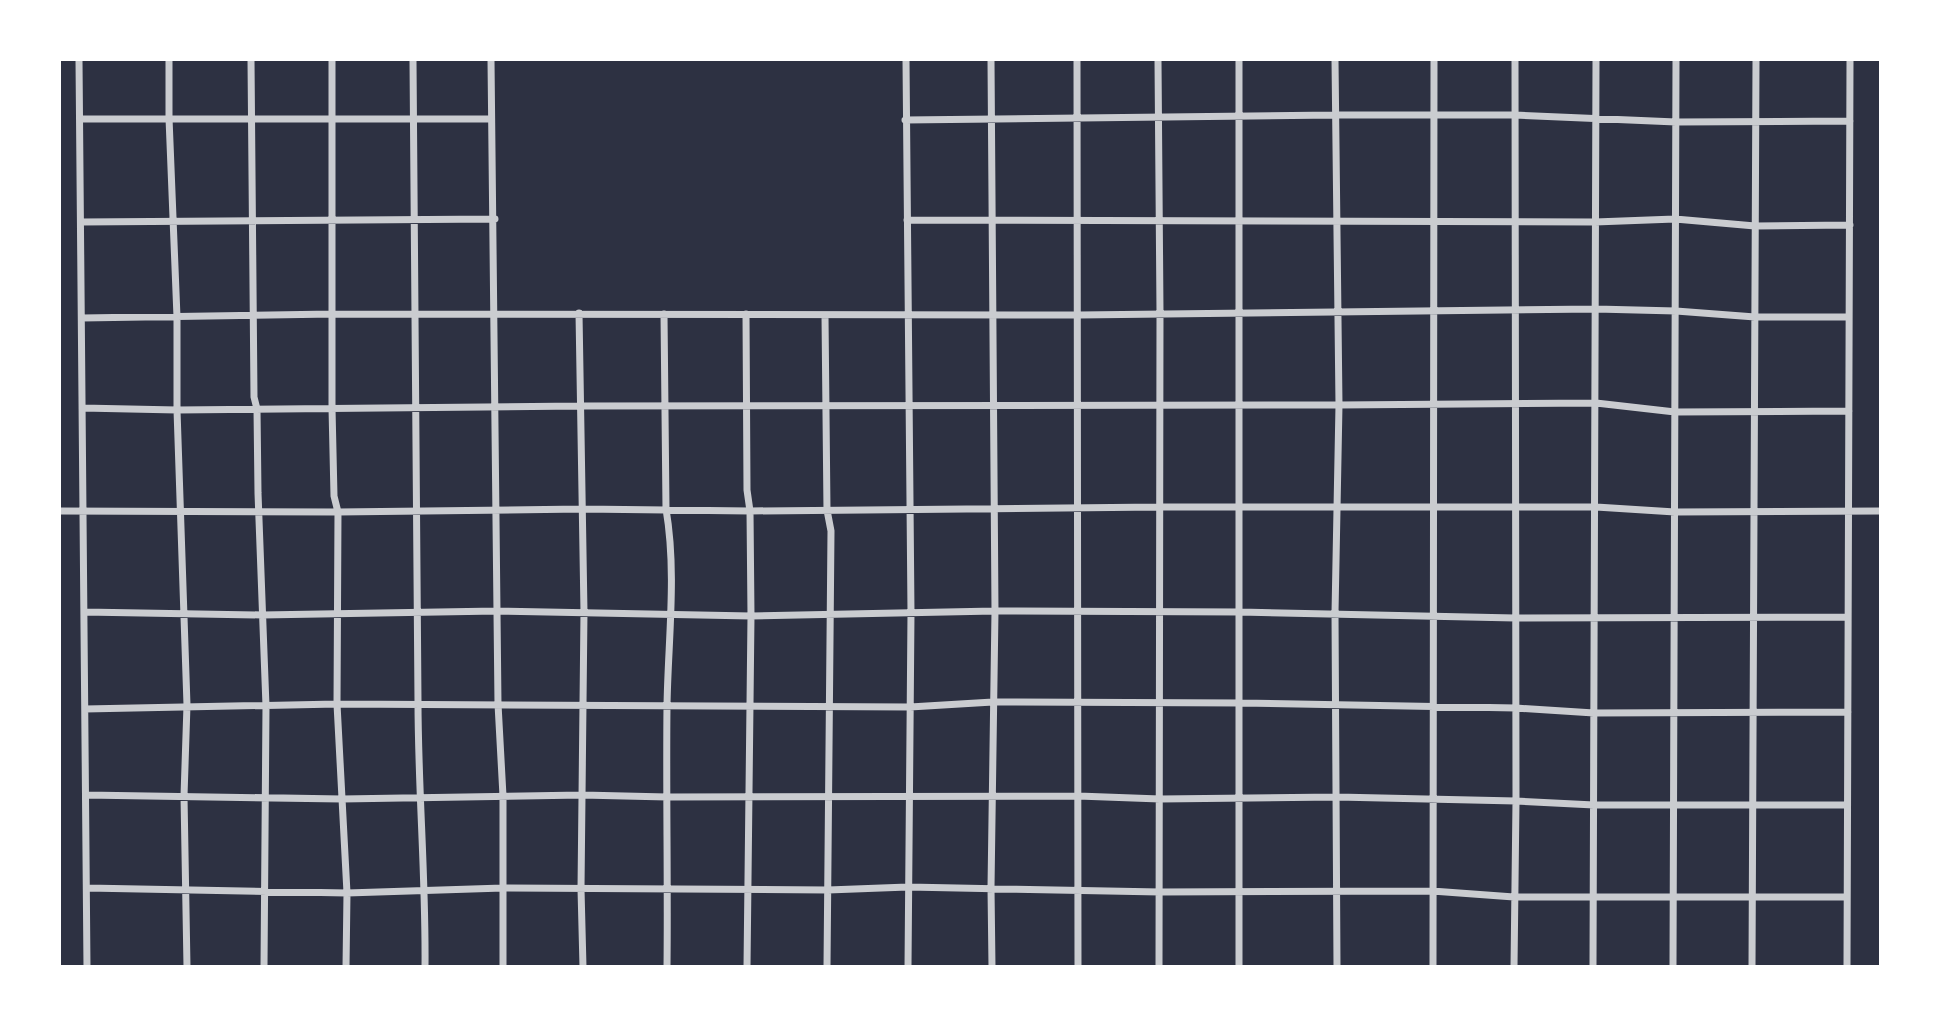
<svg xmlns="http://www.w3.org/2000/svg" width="1940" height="1026" font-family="Montserrat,sans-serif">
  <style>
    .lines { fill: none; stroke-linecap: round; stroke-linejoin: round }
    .minor { stroke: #caccd0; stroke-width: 7 }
  </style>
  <rect width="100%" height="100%" fill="#2d3142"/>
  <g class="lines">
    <path class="minor" d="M 79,60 L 87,967
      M 169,60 L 169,118 L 177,317 L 177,410 L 187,705 L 184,796 L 187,967
      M 251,60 L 254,397 L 257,409 L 258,493 L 266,706 L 264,967
      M 332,60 L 332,408 L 334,496 L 338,512 L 337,704 L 347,893 L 346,967
      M 413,60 C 415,274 416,487 418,701 C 418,790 426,878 425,967
      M 491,60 L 498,704 L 503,796 L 503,967
      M 906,60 L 911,613 L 908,967
      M 991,60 L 995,611 L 991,888 L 992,967
      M 1077,60 L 1078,967
      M 1158,60 L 1160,312 L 1159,967
      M 1335,60 L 1339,405 L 1335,613 L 1337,967
      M 80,119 L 491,119
      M 905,120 L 1335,115 L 1515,115 L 1676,122 L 1850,121
      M 907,220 L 1595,222 L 1675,219 L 1755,226 L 1850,225
      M 81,222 L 495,219
      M 579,313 L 584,612 L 581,889 L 583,967
      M 664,314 L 666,509 C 677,573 668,641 667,706 C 666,793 668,880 667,967
      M 746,314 L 747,490 L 750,511 L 751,616 L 747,967
      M 825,316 L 827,510 L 831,531 L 827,967
      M 82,318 L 333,314 L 1079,315 L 1596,309 L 1676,311 L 1755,317 L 1849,317
      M 82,408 L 177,410 L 580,406 L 1339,405 L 1596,403 L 1675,412 L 1849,411
      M 60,511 L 338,512 L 582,509 L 750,511 L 1159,507 L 1596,507 L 1675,512 L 1881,511
      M 84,612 L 262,615 L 497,611 L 751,616 L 995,611 L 1240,612 L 1515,618 L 1848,617
      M 85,709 L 337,704 L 910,707 L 993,702 L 1241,703 L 1516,708 L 1594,713 L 1848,712
      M 86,795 L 342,799 L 582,795 L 667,797 L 1078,796 L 1160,799 L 1337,797 L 1516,801 L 1594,805 L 1847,805
      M 87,888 L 347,893 L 503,888 L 828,890 L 908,887 L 1160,892 L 1432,891 L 1514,897 L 1847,897
      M 1239,967 L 1239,60
      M 1433,967 L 1434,60
      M 1514,967 L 1516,801 L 1515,60
      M 1593,967 L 1596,60
      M 1673,967 L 1676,60
      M 1752,967 L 1756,60
      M 1847,967 L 1850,60"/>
  </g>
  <rect width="1940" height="1026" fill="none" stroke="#ffffff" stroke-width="122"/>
</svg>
